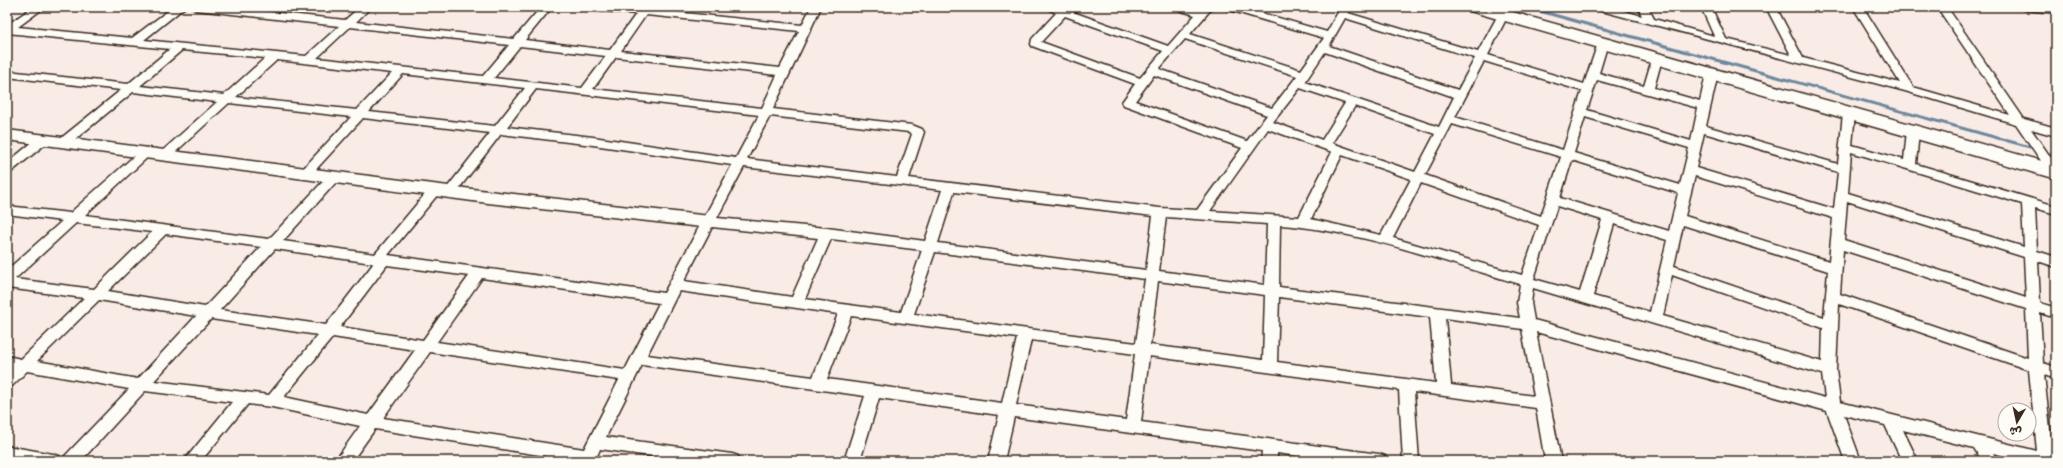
<svg xmlns="http://www.w3.org/2000/svg" width="2063" height="468" font-family="'Indie Flower','Playpen Sans Arabic',sans-serif">
  <style>
    .lines { fill: none; stroke-linecap: round; stroke-linejoin: round }
    .stream { stroke: #6e879b; stroke-width: 3 }
    .street-casing { stroke: #3b2a1e; stroke-width: 3 }
    .secondary-casing { stroke: #3b2a1e; stroke-width: 3 }
    .primary-casing { stroke: #3b2a1e; stroke-width: 3 }
    .street { fill: #fdfcf7; fill-rule: evenodd }
    .secondary { fill: #fdfcf7; fill-rule: evenodd }
    .primary { fill: #fdfcf7; fill-rule: evenodd }
  </style>
  <rect width="100%" height="100%" fill="#f9ece7"/>
  <filter id="ink" filterUnits="userSpaceOnUse"><feTurbulence type="fractalNoise" baseFrequency=".025" numOctaves="2"/><feDisplacementMap in="SourceGraphic" scale="8" xChannelSelector="R" yChannelSelector="G"/><feConvolveMatrix kernelMatrix="1 2 1 2 8 2 1 2 1" color-interpolation-filters="sRGB"/></filter>
  <g filter="url(#ink)">
    <g class="lines">
      <path class="stream" d="M 1525,7 L 2030,147
        M 2051,153 L 2056,154"/>
      <g class="street-casing">
        <path id="street" d="M 33,7 L 45,7 L 18,27 L 132,38 L 173,7 L 185,7 L 144,40 L 306,56 L 339,26 L 196,10 L 191,7 L 224,7 L 345,20 L 360,7 L 371,7 L 356,22 L 514,39 L 541,7 L 552,7 L 525,40 L 610,50 L 636,14 L 593,10 L 588,7 L 625,7 L 802,25 L 811,7 L 821,7 L 773,109 L 912,125 L 922,129 L 924,132 L 909,178 L 1160,208 L 1197,210 L 1242,148 L 1124,105 L 1122,102 L 1135,84 L 1032,46 L 1031,44 L 1032,39 L 1056,13 L 1044,7 L 1073,7 L 1070,11 L 1168,46 L 1195,15 L 1175,9 L 1174,7 L 1190,7 L 1200,10 L 1202,7 L 1213,7 L 1190,34 L 1301,70 L 1324,38 L 1226,9 L 1225,7 L 1241,7 L 1327,32 L 1341,7 L 1351,7 L 1348,13 L 1478,52 L 1498,15 L 1503,12 L 1508,15 L 1488,55 L 1584,84 L 1598,43 L 1599,41 L 1607,41 L 1608,43 L 1599,73 L 1644,86 L 1652,59 L 1653,57 L 1661,57 L 1662,59 L 1654,88 L 1700,101 L 1706,74 L 1712,71 L 1716,72 L 1718,74 L 1706,126 L 1838,164 L 1843,113 L 1849,109 L 1855,113 L 1852,145 L 1904,160 L 1907,131 L 1913,127 L 1917,128 L 1919,131 L 1916,164 L 2056,206 L 2056,214 L 2035,208 L 2037,251 L 2056,257 L 2056,267 L 2038,261 L 2040,303 L 2056,308 L 2056,318 L 2040,313 L 2043,363 L 2056,367 L 2056,379 L 2044,375 L 2053,455 L 2056,456 L 2056,461 L 2026,461 L 1993,453 L 1998,461 L 1982,461 L 1974,448 L 1903,430 L 1918,461 L 1902,461 L 1885,425 L 1844,415 L 1861,461 L 1845,461 L 1827,411 L 1536,332 L 1561,461 L 1545,461 L 1536,408 L 1414,392 L 1419,461 L 1403,461 L 1399,390 L 1149,356 L 1141,422 L 1379,454 L 1385,456 L 1387,461 L 1331,461 L 1277,453 L 1277,461 L 1261,461 L 1262,451 L 1014,417 L 1004,461 L 988,461 L 999,415 L 879,398 L 860,461 L 844,461 L 865,396 L 642,365 L 606,437 L 732,454 L 738,456 L 740,461 L 685,461 L 600,449 L 595,461 L 578,461 L 375,429 L 352,461 L 335,461 L 360,426 L 272,407 L 248,404 L 201,461 L 184,461 L 232,402 L 145,391 L 81,461 L 63,461 L 65,456 L 129,389 L 27,371 L 12,386 L 7,388 L 7,373 L 11,368 L 7,368 L 7,356 L 21,359 L 84,298 L 7,288 L 7,270 L 62,221 L 7,214 L 7,206 L 70,213 L 142,149 L 150,149 L 152,152 L 150,155 L 85,215 L 269,239 L 330,174 L 338,174 L 340,177 L 338,180 L 283,241 L 375,254 L 431,187 L 439,187 L 441,190 L 439,193 L 388,255 L 664,293 L 732,165 L 593,145 L 501,134 L 454,195 L 446,195 L 444,192 L 446,189 L 490,133 L 363,118 L 309,177 L 305,178 L 299,174 L 301,171 L 351,117 L 229,103 L 169,158 L 165,159 L 159,155 L 161,152 L 217,102 L 133,92 L 68,145 L 60,145 L 58,142 L 60,139 L 121,90 L 7,77 L 7,71 L 128,84 L 170,49 L 7,33 L 7,25 ZM 646,15 L 799,31 L 780,68 L 621,51 ZM 1065,16 L 1163,51 L 1140,78 L 1041,42 ZM 1345,18 L 1475,58 L 1458,90 L 1329,46 ZM 350,27 L 509,45 L 483,76 L 317,58 ZM 1185,39 L 1297,76 L 1272,108 L 1159,69 ZM 520,46 L 606,56 L 582,88 L 494,78 ZM 182,50 L 265,58 L 224,95 L 140,86 ZM 1325,52 L 1454,97 L 1439,127 L 1305,82 ZM 616,57 L 777,75 L 762,108 L 593,89 ZM 277,60 L 392,73 L 357,110 L 236,97 ZM 1484,61 L 1582,91 L 1563,150 L 1455,117 ZM 403,74 L 525,88 L 495,126 L 369,112 ZM 1154,75 L 1267,115 L 1247,141 L 1135,101 ZM 1597,80 L 1698,108 L 1691,141 L 1587,110 ZM 1300,88 L 1345,103 L 1322,140 L 1273,122 ZM 536,89 L 759,115 L 736,158 L 593,137 L 507,127 ZM 1355,106 L 1435,134 L 1415,172 L 1332,143 ZM 770,116 L 909,132 L 912,134 L 897,177 L 747,159 ZM 1585,117 L 1689,148 L 1680,185 L 1574,153 ZM 1452,124 L 1561,157 L 1541,216 L 1425,175 ZM 1268,129 L 1332,152 L 1299,217 L 1210,211 ZM 1704,133 L 1838,172 L 1834,209 L 1696,168 ZM 1851,152 L 2022,204 L 2024,247 L 1848,193 ZM 1342,155 L 1411,179 L 1381,235 L 1311,219 ZM 1572,160 L 1678,193 L 1669,231 L 1560,198 ZM 744,167 L 942,190 L 925,241 L 827,228 L 717,218 ZM 1695,176 L 1833,218 L 1829,261 L 1685,216 ZM 1421,183 L 1539,225 L 1522,275 L 1393,238 ZM 954,192 L 1153,216 L 1146,270 L 938,243 ZM 1847,201 L 2024,257 L 2026,298 L 1844,240 ZM 1557,206 L 1602,220 L 1580,292 L 1534,279 ZM 1166,217 L 1267,224 L 1265,285 L 1159,271 ZM 76,223 L 152,232 L 94,289 L 15,279 ZM 1614,224 L 1667,240 L 1650,312 L 1593,296 ZM 1280,225 C 1358,230 1445,262 1520,284 L 1517,303 L 1520,318 L 1279,287 ZM 1683,225 L 1828,271 L 1824,317 L 1674,266 ZM 712,227 L 818,238 L 792,297 L 684,281 ZM 166,234 L 261,247 L 205,307 L 108,291 ZM 831,239 L 922,250 L 901,312 L 805,299 ZM 275,249 L 372,263 L 373,264 L 326,325 L 220,310 ZM 1843,250 L 2026,309 L 2028,358 L 1840,294 ZM 935,252 L 1145,279 L 1136,343 L 914,314 ZM 387,265 L 469,276 L 423,340 L 340,327 ZM 1672,275 L 1823,328 L 1822,362 L 1663,316 ZM 482,278 L 659,303 L 625,370 L 437,342 ZM 1158,281 L 1265,295 L 1263,360 L 1150,345 ZM 1533,288 L 1822,374 L 1825,398 L 1534,320 L 1531,303 ZM 679,291 L 838,314 L 813,377 L 647,355 ZM 1279,297 L 1430,317 L 1436,383 L 1277,362 ZM 99,300 L 196,316 L 138,379 L 37,361 ZM 1839,304 L 2029,370 L 2037,451 L 1840,402 L 1836,370 ZM 851,316 L 1017,338 L 1002,403 L 827,379 ZM 1445,318 L 1522,329 L 1534,396 L 1451,385 ZM 211,319 L 318,335 L 269,395 L 154,381 ZM 333,337 L 415,350 L 368,415 L 284,397 ZM 1031,340 L 1135,354 L 1126,420 L 1016,405 ZM 430,352 L 619,380 L 584,449 L 383,418 Z
          M 1593,7 L 1610,7 L 1642,16 L 1638,7 L 1648,7 L 1654,19 L 1714,36 L 1701,7 L 1711,7 L 1726,39 L 1791,55 L 1766,7 L 1776,7 L 1803,58 L 1900,83 L 1853,7 L 1863,7 L 1913,87 L 2010,115 L 1937,7 L 1947,7 L 2024,119 L 2056,128 L 2056,136 L 2031,129 L 2056,165 L 2056,178 L 2052,177 L 2016,124 L 1905,91 L 1594,9 Z
          M 2020,7 L 2056,7 L 2056,13 L 2025,10 Z
          M 44,135 L 48,136 L 50,139 L 48,142 L 11,172 L 7,173 L 7,163 L 40,136 Z
          M 7,446 L 53,454 L 59,456 L 61,461 L 7,460 Z"/>
      </g>
      <g class="secondary-casing">
        <path id="secondary" d="M 7,130 L 488,191 L 710,216 L 716,218 L 719,222 L 716,226 L 710,228 L 488,203 L 7,140 Z"/>
      </g>
      <g class="primary-casing">
        <path id="primary" d="M 1468,7 L 1495,7 L 2056,165 L 2056,179 L 1470,11 Z"/>
      </g>
      <use href="#street" class="street"/>
      <use href="#secondary" class="secondary"/>
      <use href="#primary" class="primary"/>
    </g>
  </g>
  <rect width="2063" height="468" fill="none" stroke="#fdfcf7" stroke-width="24"/>
  <rect x="12" y="12" width="2039" height="444" fill="none" stroke="#3b2a1e" stroke-width="1.5" filter="url(#ink)"/>
  <g transform="translate(2017 422) rotate(189)"><circle r="19" fill="#fdfcf7" stroke="#afa8a0"/>
  <path d="M0-3L7 15L0 10L-7 15Z" fill="#3b2a1e"/>
  <text y="-6" font-size="11" font-weight="bold" text-anchor="middle" fill="#3b2a1e">ش</text>
  </g>
</svg>
